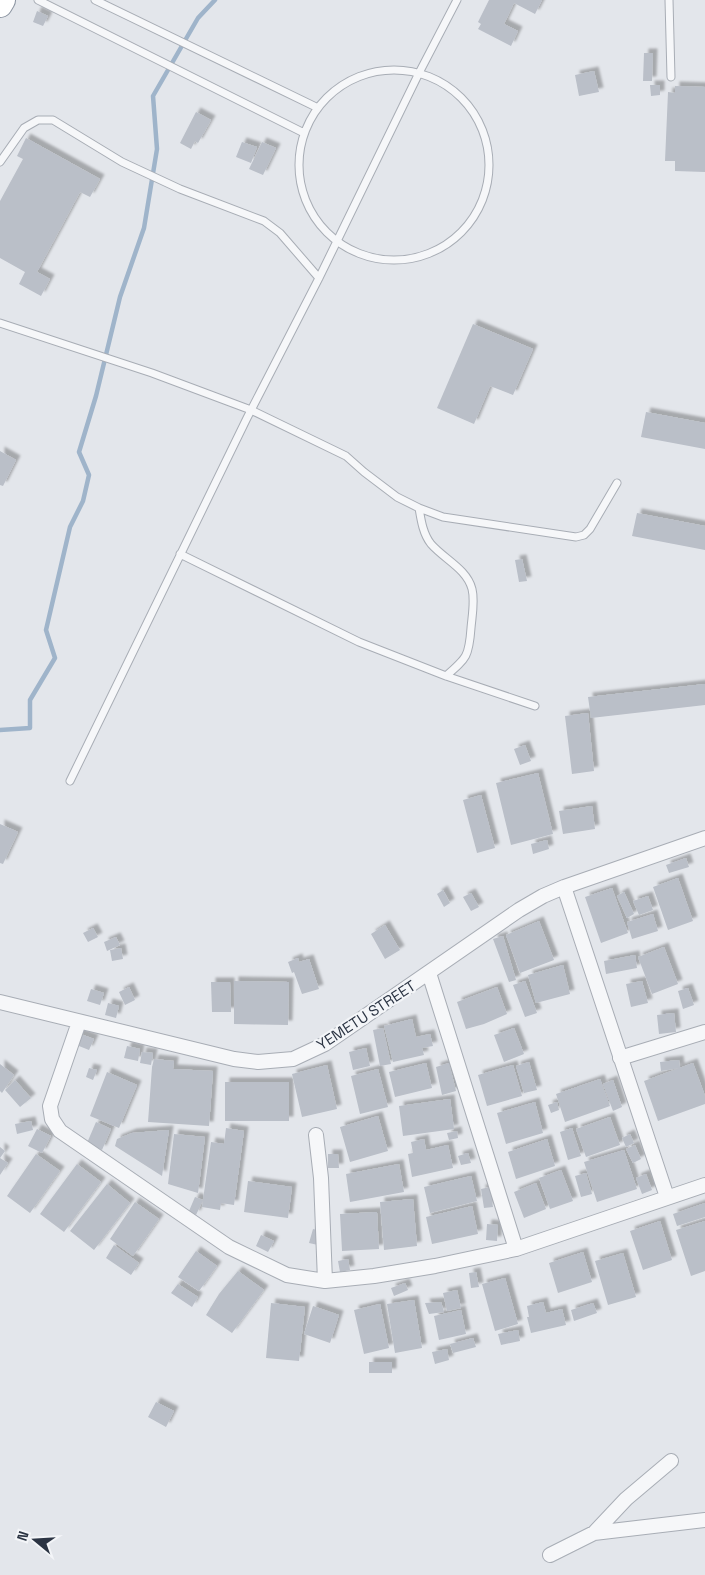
<svg xmlns="http://www.w3.org/2000/svg" width="705" height="1575" font-family="'Space Grotesk',sans-serif">
  <style>
    .lines { fill: none; stroke-linecap: round; stroke-linejoin: round }
    .stream { stroke: #9fb4ca; stroke-width: 4.5 }
    .building { fill: #babfc8; filter: url(#shadow) }
    .service-casing { stroke: #a8adb5; stroke-width: 9 }
    .minor-casing { stroke: #a8adb5; stroke-width: 16 }
    .trunk-casing { stroke: #8b94a1; stroke-width: 26 }
    .service { stroke: #f6f7f9; stroke-width: 7 }
    .minor { stroke: #f6f7f9; stroke-width: 14 }
    .trunk { stroke: #fff; stroke-width: 24 }
    .labels { text-anchor: middle; dominant-baseline: central; stroke-width: 4.5; stroke-linejoin: round; paint-order: stroke }
    .street-label { font-size: 15px; fill: #2b3443; stroke: #f3f5f8 }
  </style>
  <defs>
    <filter id="shadow"><feDropShadow dx="4.5" dy="-4.5" stdDeviation="1" flood-color="#0004"/></filter>
  </defs>
  <rect width="100%" height="100%" fill="#e3e6eb"/>
  <g class="lines">
    <path class="stream" d="M 0,730 L 30,728 L 30,700 L 55,658 L 46,630 L 70,527 L 83,501 L 89,475 L 79,452 L 96,396 L 120,297 L 144,228 L 157,149 L 153,96 L 198,18 L 215,0"/>
  </g>
  <path class="building" d="M 489,0 L 542,0 L 535,14 L 514,3 L 504,24 L 518,31 L 511,46 L 478,29 L 481,24 L 478,22 Z
    M 37,11 L 48,16 L 43,26 L 33,22 Z
    M 644,53 L 653,53 L 652,81 L 643,81 Z
    M 594,71 L 599,92 L 579,96 L 575,75 Z
    M 650,85 L 660,85 L 660,95 L 651,96 Z
    M 675,86 L 705,87 L 705,172 L 675,171 L 675,161 L 665,161 L 668,92 L 675,93 Z
    M 196,112 L 211,120 L 198,143 L 195,141 L 191,149 L 180,143 Z
    M 26,138 L 100,179 L 90,197 L 80,192 L 37,272 L 50,279 L 41,296 L 19,284 L 25,272 L 0,258 L 0,201 L 23,159 L 17,156 Z
    M 242,142 L 257,147 L 251,163 L 236,157 Z
    M 262,142 L 276,148 L 263,175 L 249,169 Z
    M 473,324 L 533,349 L 513,395 L 490,386 L 474,424 L 437,408 Z
    M 646,412 L 705,423 L 705,449 L 641,437 Z
    M 0,451 L 16,460 L 3,486 L 0,485 Z
    M 637,513 L 705,526 L 705,550 L 632,536 Z
    M 522,559 L 527,581 L 519,582 L 515,560 Z
    M 705,684 L 705,705 L 591,718 L 588,697 Z
    M 588,713 L 594,771 L 572,774 L 565,716 Z
    M 525,745 L 531,761 L 520,765 L 514,749 Z
    M 538,773 L 553,834 L 511,845 L 496,783 Z
    M 481,795 L 495,848 L 477,853 L 463,800 Z
    M 592,806 L 595,829 L 563,834 L 559,811 Z
    M 0,824 L 18,832 L 3,864 L 0,863 Z
    M 547,840 L 549,849 L 533,854 L 531,844 Z
    M 686,858 L 689,867 L 669,873 L 666,865 Z
    M 678,878 L 693,921 L 668,930 L 653,887 Z
    M 612,888 L 628,933 L 601,943 L 585,897 Z
    M 443,890 L 450,903 L 444,907 L 437,894 Z
    M 624,892 L 634,914 L 627,918 L 617,896 Z
    M 471,893 L 479,907 L 471,911 L 463,897 Z
    M 648,896 L 653,910 L 639,915 L 633,901 Z
    M 653,914 L 658,931 L 632,939 L 627,922 Z
    M 539,921 L 554,960 L 520,973 L 506,935 Z
    M 385,925 L 400,950 L 385,959 L 371,934 Z
    M 93,928 L 98,937 L 88,942 L 83,933 Z
    M 503,936 L 516,980 L 509,982 L 493,939 Z
    M 116,937 L 120,945 L 107,951 L 104,942 Z
    M 664,947 L 678,984 L 652,994 L 638,957 Z
    M 121,948 L 123,959 L 112,961 L 110,950 Z
    M 635,955 L 637,968 L 606,974 L 604,961 Z
    M 298,958 L 299,962 L 309,959 L 319,989 L 302,994 L 294,972 L 292,973 L 288,962 Z
    M 563,965 L 570,994 L 536,1003 L 528,975 Z
    M 234,981 L 289,982 L 288,1025 L 234,1024 Z
    M 525,981 L 537,1013 L 525,1017 L 513,985 Z
    M 642,981 L 648,1003 L 631,1007 L 626,984 Z
    M 211,982 L 230,982 L 231,1012 L 212,1012 Z
    M 129,987 L 135,1000 L 125,1005 L 119,992 Z
    M 497,987 L 507,1014 L 484,1024 L 466,1029 L 457,1002 Z
    M 688,988 L 694,1005 L 683,1009 L 678,991 Z
    M 91,989 L 104,993 L 100,1005 L 87,1001 Z
    M 108,1003 L 119,1006 L 116,1018 L 105,1015 Z
    M 674,1013 L 676,1032 L 659,1034 L 657,1015 Z
    M 412,1019 L 416,1037 L 430,1034 L 433,1046 L 422,1048 L 424,1055 L 393,1062 L 384,1026 Z
    M 383,1028 L 391,1064 L 380,1066 L 373,1030 Z
    M 514,1028 L 524,1054 L 504,1062 L 494,1035 Z
    M 78,1033 L 94,1039 L 89,1050 L 74,1044 Z
    M 127,1046 L 140,1049 L 138,1061 L 124,1058 Z
    M 366,1048 L 370,1066 L 353,1070 L 349,1052 Z
    M 142,1052 L 153,1053 L 151,1065 L 140,1063 Z
    M 154,1059 L 174,1061 L 173,1069 L 213,1071 L 209,1126 L 148,1122 L 152,1067 Z
    M 679,1060 L 680,1068 L 661,1071 L 660,1062 Z
    M 529,1062 L 537,1090 L 524,1093 L 516,1066 Z
    M 426,1063 L 432,1088 L 395,1097 L 389,1072 Z
    M 449,1063 L 456,1091 L 442,1095 L 436,1067 Z
    M 693,1063 L 705,1096 L 705,1104 L 658,1121 L 644,1081 Z
    M 0,1064 L 14,1075 L 2,1093 L 0,1091 Z
    M 327,1065 L 337,1109 L 302,1117 L 292,1074 Z
    M 513,1065 L 522,1096 L 487,1106 L 478,1075 Z
    M 89,1068 L 97,1070 L 93,1080 L 86,1077 Z
    M 378,1069 L 388,1107 L 360,1114 L 351,1076 Z
    M 107,1072 L 137,1085 L 119,1128 L 90,1116 Z
    M 600,1079 L 610,1106 L 565,1122 L 556,1094 Z
    M 15,1080 L 31,1098 L 20,1107 L 5,1090 Z
    M 613,1080 L 622,1107 L 613,1111 L 603,1084 Z
    M 225,1082 L 289,1082 L 289,1121 L 225,1121 Z
    M 450,1099 L 454,1129 L 403,1136 L 399,1106 Z
    M 535,1102 L 543,1133 L 506,1144 L 497,1113 Z
    M 557,1102 L 559,1110 L 551,1113 L 548,1105 Z
    M 378,1116 L 388,1151 L 350,1162 L 340,1127 Z
    M 610,1117 L 620,1145 L 586,1157 L 576,1129 Z
    M 31,1121 L 33,1130 L 17,1134 L 15,1124 Z
    M 96,1122 L 111,1129 L 102,1150 L 87,1143 Z
    M 226,1128 L 244,1131 L 234,1205 L 221,1203 L 220,1210 L 202,1207 L 211,1142 L 224,1144 Z
    M 572,1128 L 581,1156 L 568,1160 L 560,1132 Z
    M 37,1129 L 51,1136 L 42,1153 L 28,1146 Z
    M 169,1130 L 162,1176 L 115,1146 L 117,1139 L 132,1133 Z
    M 457,1131 L 458,1138 L 449,1140 L 447,1133 Z
    M 174,1134 L 205,1137 L 198,1193 L 168,1184 Z
    M 630,1134 L 634,1143 L 626,1147 L 622,1138 Z
    M 424,1139 L 426,1150 L 448,1145 L 453,1168 L 412,1177 L 408,1154 L 413,1153 L 411,1142 Z
    M 547,1139 L 555,1166 L 516,1179 L 508,1152 Z
    M 635,1145 L 641,1159 L 633,1163 L 626,1149 Z
    M 0,1147 L 5,1151 L 0,1158 L 8,1163 L 0,1175 Z
    M 624,1150 L 637,1189 L 597,1202 L 584,1162 Z
    M 468,1153 L 471,1163 L 461,1165 L 458,1156 Z
    M 36,1154 L 60,1171 L 30,1213 L 7,1196 Z
    M 328,1154 L 338,1154 L 339,1168 L 328,1168 Z
    M 77,1164 L 101,1182 L 64,1232 L 40,1214 Z
    M 399,1164 L 404,1192 L 350,1202 L 346,1174 Z
    M 561,1170 L 573,1201 L 550,1209 L 539,1178 Z
    M 586,1173 L 592,1194 L 581,1197 L 575,1176 Z
    M 646,1174 L 652,1190 L 642,1194 L 636,1178 Z
    M 471,1176 L 477,1201 L 430,1213 L 424,1187 Z
    M 248,1181 L 292,1187 L 288,1218 L 244,1212 Z
    M 536,1183 L 546,1209 L 524,1218 L 514,1192 Z
    M 107,1184 L 130,1203 L 94,1250 L 70,1231 Z
    M 490,1187 L 493,1207 L 484,1208 L 481,1189 Z
    M 195,1197 L 203,1200 L 196,1215 L 189,1211 Z
    M 413,1199 L 417,1246 L 384,1250 L 380,1202 Z
    M 135,1202 L 159,1219 L 133,1256 L 110,1239 Z
    M 705,1203 L 705,1217 L 677,1226 L 673,1214 Z
    M 472,1206 L 478,1234 L 432,1244 L 426,1217 Z
    M 377,1212 L 379,1249 L 342,1251 L 340,1214 Z
    M 660,1221 L 672,1260 L 643,1270 L 630,1231 Z
    M 705,1221 L 705,1271 L 691,1276 L 676,1230 Z
    M 487,1224 L 498,1225 L 497,1241 L 486,1240 Z
    M 313,1229 L 322,1231 L 318,1245 L 309,1243 Z
    M 261,1235 L 274,1241 L 268,1252 L 256,1246 Z
    M 114,1245 L 139,1263 L 131,1275 L 106,1258 Z
    M 196,1251 L 217,1266 L 199,1291 L 178,1277 Z
    M 583,1252 L 592,1282 L 558,1293 L 549,1263 Z
    M 623,1253 L 636,1297 L 608,1305 L 595,1261 Z
    M 348,1259 L 350,1270 L 340,1272 L 338,1261 Z
    M 238,1271 L 264,1290 L 232,1333 L 206,1315 L 219,1294 Z
    M 476,1272 L 479,1287 L 471,1288 L 469,1273 Z
    M 505,1278 L 518,1324 L 495,1331 L 482,1284 Z
    M 405,1283 L 408,1290 L 394,1296 L 391,1288 Z
    M 178,1284 L 198,1297 L 192,1307 L 171,1293 Z
    M 457,1290 L 461,1308 L 447,1311 L 443,1293 Z
    M 414,1300 L 422,1348 L 395,1353 L 387,1304 Z
    M 441,1302 L 444,1312 L 429,1314 L 425,1303 Z
    M 543,1302 L 546,1313 L 562,1309 L 566,1325 L 531,1333 L 527,1317 L 529,1317 L 527,1306 Z
    M 271,1303 L 305,1307 L 299,1361 L 266,1358 Z
    M 593,1303 L 597,1313 L 574,1321 L 571,1310 Z
    M 380,1304 L 389,1348 L 364,1354 L 354,1310 Z
    M 313,1306 L 339,1315 L 330,1343 L 304,1334 Z
    M 461,1310 L 466,1334 L 439,1340 L 434,1316 Z
    M 518,1330 L 520,1341 L 501,1345 L 498,1334 Z
    M 473,1338 L 476,1347 L 453,1353 L 450,1344 Z
    M 447,1349 L 449,1360 L 435,1364 L 432,1352 Z
    M 369,1362 L 392,1362 L 392,1373 L 369,1373 Z
    M 156,1402 L 174,1411 L 166,1427 L 148,1417 Z"/>
  <g class="lines">
    <g class="service-casing">
      <path id="service" d="M 38,0 L 304,133
        M 95,0 L 316,107
        M 669,0 L 671,77
        M299 165a95 95 0 1 1 190 0a95 95 0 1 1-190 0Z
        M 0,162 L 24,128 L 38,120 L 53,120 L 122,162 L 180,189 L 264,221 L 280,233 L 319,278
        M 0,323 L 152,373 L 251,410 L 346,456 L 364,472 L 397,497 L 419,508 L 443,517 L 576,537 L 584,535 L 590,529 L 617,483
        M 419,508 C 421,520 423,534 431,544 C 444,559 467,569 472,589 C 475,601 472,616 471,628 C 469,656 467,658 446,676
        M 180,554 L 359,642 L 446,676 L 535,706
        M 70,781 L 247,418 L 319,278 L 419,73 L 457,0"/>
    </g>
    <g class="minor-casing">
      <path id="minor" d="M 564,887 L 667,1197
        M 429,973 L 516,1249
        M 0,1002 L 234,1059 L 258,1062 L 293,1059 L 325,1044 L 519,910 L 543,896 L 564,887 L 705,838
        M 79,1022 L 50,1106 L 52,1119 L 60,1131 L 229,1247 L 287,1275 L 325,1281 L 374,1276 L 435,1266 L 516,1249 L 705,1185
        M 620,1058 L 705,1032
        M 316,1135 L 321,1178 L 325,1281
        M 594,1533 L 705,1520
        M 550,1555 L 594,1533 L 626,1499 L 671,1461"/>
    </g>
    <g class="trunk-casing">
      <path id="trunk" d="M 0,5 L 3,0"/>
    </g>
    <use href="#service" class="service"/>
    <use href="#minor" class="minor"/>
    <use href="#trunk" class="trunk"/>
  </g>
  <g class="labels">
    <g class="street-label">
      <text transform="translate(366 1015) rotate(-33)">YEMETU STREET</text>
    </g>
  </g>
  <g transform="translate(35 1540) rotate(288)" stroke="#f3f5f8" stroke-width="4" paint-order="stroke">
  <path d="M0-4L9 19L0 12L-9 19Z" fill="#2b3443"/>
  <text y="-8" font-size="14" font-weight="bold" text-anchor="middle" fill="#2b3443">N</text>
  </g>
</svg>
